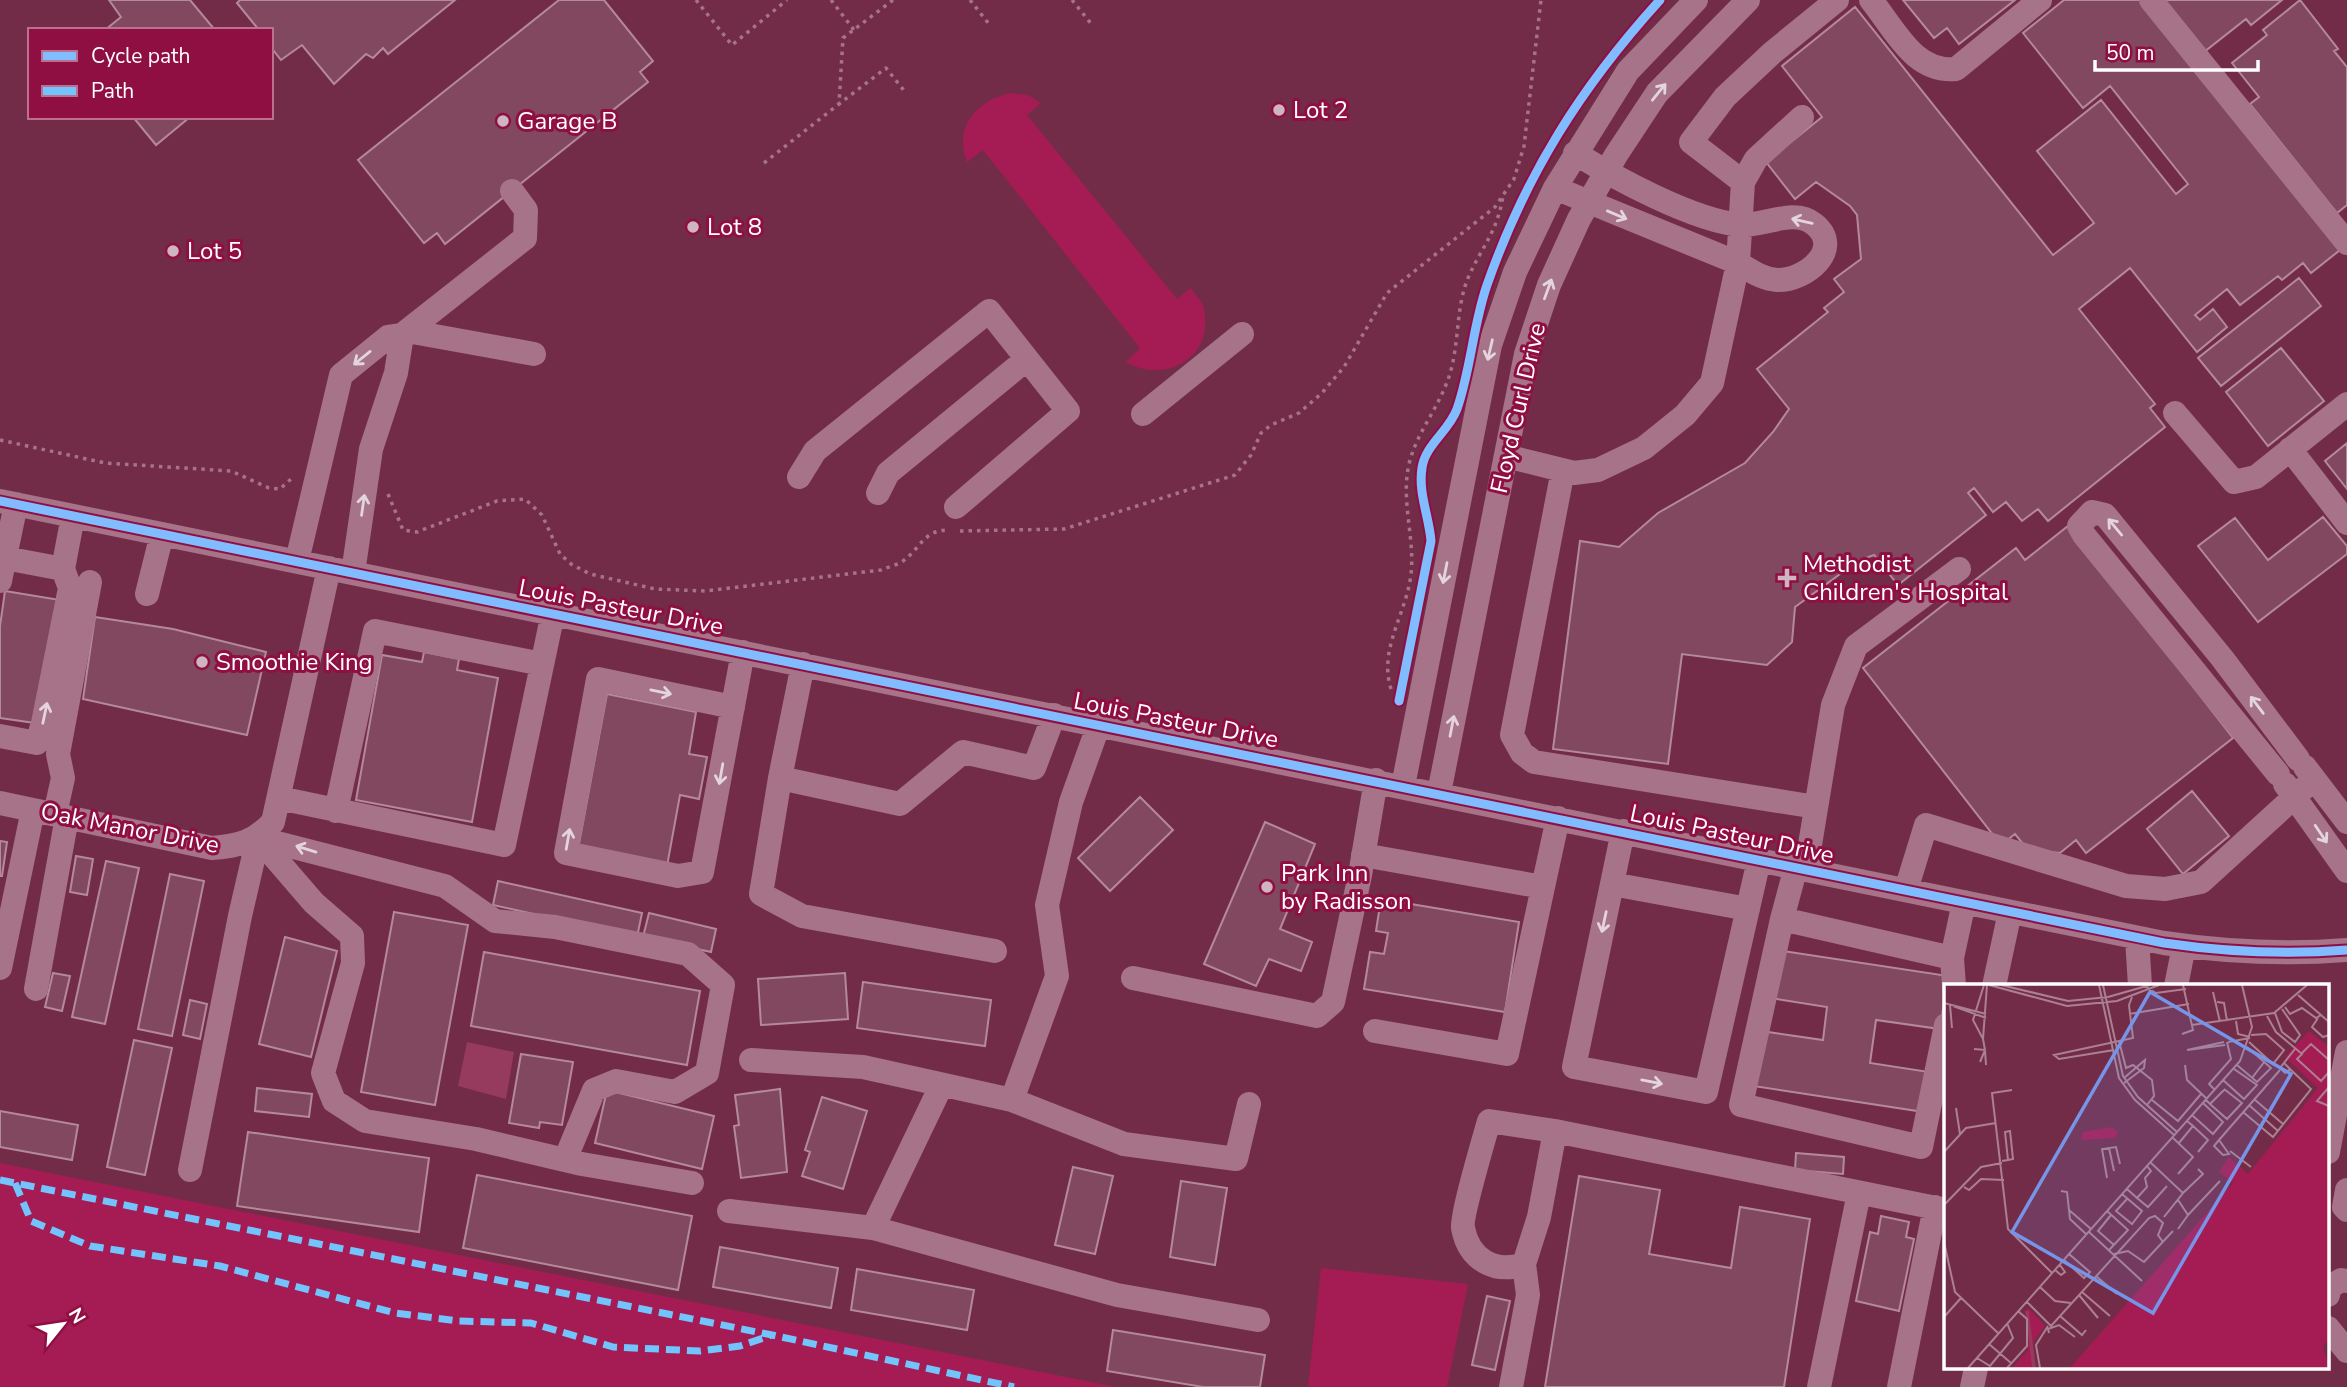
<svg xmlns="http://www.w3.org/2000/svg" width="2347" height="1387" font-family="'Nunito Sans',sans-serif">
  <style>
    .green { fill: #a51c54 }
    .water { fill: #963a5e }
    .building { fill: #81485f; stroke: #b4899a; stroke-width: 2 }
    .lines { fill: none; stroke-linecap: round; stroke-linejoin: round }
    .path { stroke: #a67389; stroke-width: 3.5; stroke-dasharray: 3.5 5; stroke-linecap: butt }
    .minor { stroke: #a67389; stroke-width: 24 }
    .quiet { stroke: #73c3fd; stroke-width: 7; stroke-dasharray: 14 7; stroke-linecap: butt }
    .cycleway-casing { stroke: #900f42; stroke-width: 13 }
    .cycleway { stroke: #80bcff; stroke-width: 9 }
    .oneway { stroke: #e4d5dc }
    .poi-dot { fill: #ceb5bf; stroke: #900f42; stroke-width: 2.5 }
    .labels { text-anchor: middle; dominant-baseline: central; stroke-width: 6; stroke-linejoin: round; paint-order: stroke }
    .poi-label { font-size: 24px; fill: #fff; stroke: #900f42; text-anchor: start }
    .street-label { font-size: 24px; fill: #fff; stroke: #900f42 }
    .inset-river { fill: none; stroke: #963a5e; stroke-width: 3.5 }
    .inset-road { fill: none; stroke: #ab8091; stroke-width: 2 }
    .view { fill: #7795e8; fill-opacity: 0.15; stroke: #7795e8; stroke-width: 3.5 }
    .inset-edge { fill: none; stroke: #fff; stroke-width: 3.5 }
  </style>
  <rect width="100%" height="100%" fill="#732c48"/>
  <path class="green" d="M 1011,93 L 1028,95 L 1041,103 L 1027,115 L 1177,299 L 1191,288 C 1194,294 1201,300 1203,306 C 1217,356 1166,385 1126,362 L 1140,348 L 983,150 L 967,162 C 953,127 977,100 1011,93 Z
    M 0,1163 L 1116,1387 L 0,1387 Z
    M 1321,1268 L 1468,1284 L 1447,1387 L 1308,1387 Z"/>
  <path class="water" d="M 467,1042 L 514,1052 L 506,1099 L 458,1086 Z"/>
  <path class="building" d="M 109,0 L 190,0 L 215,30 L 105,30 L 121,17 Z
    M 240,0 L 455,0 L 388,54 L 383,48 L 373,58 L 366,54 L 334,84 L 302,45 L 281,60 L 273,50 L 271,51 L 271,30 L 259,30 L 237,3 Z
    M 559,0 L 604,0 L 653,61 L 640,72 L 648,82 L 445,244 L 437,233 L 424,243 L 358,160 Z
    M 1903,0 L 2015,0 L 1959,44 L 1947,28 L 1934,38 Z
    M 2064,0 L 2140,0 L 2340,250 L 2311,273 L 2303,263 L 2282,280 L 2278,276 L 2240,305 L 2227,289 L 2195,315 L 2200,320 L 2213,309 L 2227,327 L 2197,352 L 2130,268 L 2079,309 L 2155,404 L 2150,408 L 2165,427 L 2048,521 L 2038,509 L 2022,521 L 2006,502 L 1993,512 L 1974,488 L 1968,493 L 1986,515 L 1898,585 L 1874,555 L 1858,561 L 1795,607 L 1792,642 L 1767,665 L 1682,654 L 1668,764 L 1553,749 L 1580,541 L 1619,547 L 1658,513 L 1745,463 L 1773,432 L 1789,409 L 1757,369 L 1828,312 L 1824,308 L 1844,292 L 1834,279 L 1861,259 L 1857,215 L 1850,206 L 1816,182 L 1795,199 L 1766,162 L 1822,117 L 1782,66 L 1855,7 L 2053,255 L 2094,223 L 2037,151 L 2101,100 L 2176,194 L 2188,184 L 2110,86 L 2083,108 L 2023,33 Z
    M 2163,0 L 2282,0 L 2251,25 L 2246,19 L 2204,52 Z
    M 2300,0 L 2338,49 L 2334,51 L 2347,67 L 2347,205 L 2337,213 L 2250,104 L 2259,97 L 2232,63 L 2267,35 L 2263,30 Z
    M 133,117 L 190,117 L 156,145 Z
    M 2299,278 L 2321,306 L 2221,386 L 2198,358 Z
    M 2281,348 L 2324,401 L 2268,446 L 2226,392 Z
    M 2347,443 L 2347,489 L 2325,461 Z
    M 2323,517 L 2347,546 L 2347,554 L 2258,622 L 2198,546 L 2235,518 L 2268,560 Z
    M 2068,526 L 2233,738 L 2086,853 L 2076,840 L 2060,853 L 2028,850 L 2015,834 L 2001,845 L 1863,668 L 2016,548 L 2025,560 Z
    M 5,591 L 60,600 L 42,724 L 0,718 L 0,626 Z
    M 95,617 L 173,629 L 266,652 L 247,735 L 83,699 Z
    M 424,652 L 459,659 L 457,670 L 498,678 L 472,822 L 356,800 L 382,655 L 422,662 Z
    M 607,694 L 696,712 L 689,754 L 707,757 L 699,799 L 680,795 L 667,866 L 578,849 Z
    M 2192,791 L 2229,836 L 2183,874 L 2147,829 Z
    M 1140,797 L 1173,830 L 1110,891 L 1078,858 Z
    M 1265,822 L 1315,844 L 1280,929 L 1312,942 L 1301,971 L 1269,959 L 1256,986 L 1204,964 Z
    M 0,841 L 7,842 L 2,876 L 0,876 Z
    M 76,856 L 93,859 L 87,895 L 70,892 Z
    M 106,861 L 139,868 L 105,1024 L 72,1017 Z
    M 170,874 L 204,881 L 172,1036 L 138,1029 Z
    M 498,881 L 642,913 L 637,937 L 493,905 Z
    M 1381,899 L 1519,922 L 1505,1012 L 1364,989 L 1370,952 L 1384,954 L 1388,933 L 1376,931 Z
    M 394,912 L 468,925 L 435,1105 L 361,1092 Z
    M 649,913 L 716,929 L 711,952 L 643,937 Z
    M 285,937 L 337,951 L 311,1057 L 259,1044 Z
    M 1777,950 L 1948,976 L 1940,1029 L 1876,1020 L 1870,1063 L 1929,1072 L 1924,1112 L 1753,1086 L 1761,1031 L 1823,1040 L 1827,1007 L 1770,998 Z
    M 484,952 L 700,991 L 687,1065 L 471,1026 Z
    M 53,973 L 70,976 L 62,1011 L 45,1007 Z
    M 845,973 L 848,1019 L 761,1025 L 758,979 Z
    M 863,982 L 991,1000 L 985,1046 L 857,1028 Z
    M 190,1000 L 207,1004 L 200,1039 L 183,1035 Z
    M 134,1040 L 172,1048 L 145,1175 L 107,1167 Z
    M 521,1054 L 573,1062 L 562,1125 L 540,1122 L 539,1128 L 509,1123 Z
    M 257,1088 L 312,1094 L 309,1117 L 255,1111 Z
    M 780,1089 L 787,1172 L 741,1178 L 734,1126 L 739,1125 L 735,1095 Z
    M 607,1090 L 714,1116 L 702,1169 L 595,1143 Z
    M 822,1097 L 867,1111 L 843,1189 L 802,1176 L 810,1152 L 805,1150 Z
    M 0,1111 L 78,1125 L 72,1160 L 0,1147 Z
    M 248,1132 L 429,1158 L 419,1232 L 237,1206 Z
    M 1796,1153 L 1844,1157 L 1843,1174 L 1795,1170 Z
    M 1073,1167 L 1113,1176 L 1095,1254 L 1055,1245 Z
    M 477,1175 L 692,1216 L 678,1290 L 463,1248 Z
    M 1579,1176 L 1660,1190 L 1649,1254 L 1731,1268 L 1740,1207 L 1810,1219 L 1784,1387 L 1545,1387 Z
    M 1181,1181 L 1227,1188 L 1215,1265 L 1170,1257 Z
    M 1881,1216 L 1909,1222 L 1906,1237 L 1914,1239 L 1899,1311 L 1856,1301 L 1870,1232 L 1878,1234 Z
    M 720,1247 L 838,1268 L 831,1308 L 713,1287 Z
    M 857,1269 L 974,1290 L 967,1330 L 851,1310 Z
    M 1487,1296 L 1510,1301 L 1495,1370 L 1472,1365 Z
    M 1113,1330 L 1265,1355 L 1260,1387 L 1203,1387 L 1107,1371 Z"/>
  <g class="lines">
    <path class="path" d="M 696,0 L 732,45 L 787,0
      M 831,0 L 854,30
      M 893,0 L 843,38 L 839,104 L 886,68 L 906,93
      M 970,0 L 989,24
      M 1072,0 L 1093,26
      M 764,163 L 839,104
      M 0,440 L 105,463 L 231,471 L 269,488 L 280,489 L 291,479
      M 388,494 L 403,530 L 417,532 L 497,501 L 525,499 L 542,515 L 560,554 L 571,564 L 590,574 L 655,589 L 705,591 L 881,570 C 888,567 897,565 903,561 C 921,548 923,530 949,530
      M 960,531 L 1064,529 L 1235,475 L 1251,455 L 1261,433 L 1271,425 L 1299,413 L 1322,393 L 1344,367 L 1387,293 L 1495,207 L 1514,179 L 1524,146 L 1541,0
      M 1391,689 C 1379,651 1403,619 1410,581 C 1417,542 1400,504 1409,464 C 1416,435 1434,414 1445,387 C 1461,351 1454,312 1468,278 C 1482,246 1497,233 1503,196"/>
    <path class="minor" d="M 1871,0 C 1896,31 1914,73 1956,69 L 2040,0
      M 2151,0 L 2347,243
      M 1743,182 L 1756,159 L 1802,117
      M 1555,188 L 1738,263 C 1750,270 1762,279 1777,280 C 1805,281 1845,249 1814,224 C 1794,208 1764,226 1741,225 C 1694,221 1615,178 1575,153
      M 407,331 L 534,354
      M 2175,413 L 2234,482 L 2256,477 L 2347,404
      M 1143,414 L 1242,334
      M 2290,449 L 2347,523
      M 1506,456 L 1574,473 L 1598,470 L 1644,448 L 1685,415 L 1712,383 L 1738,263 L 1743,182 L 1691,142 L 1725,97 L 1772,53 L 1837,0
      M 1563,470 L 1512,735 L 1522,753 L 1534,762 L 1816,807
      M 799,477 L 815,451 L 989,311 L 1068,411 L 956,507
      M 878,493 L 888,473 L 1027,359
      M 0,501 L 2164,943 C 2226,952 2285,955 2347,950
      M 5,558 L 63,569
      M 297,561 L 341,375 L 388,337 L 402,335 L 525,238 L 526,210 L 512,191
      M 353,573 L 371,449 L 396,373 L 402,335
      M 0,581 L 16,504
      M 147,594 L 162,534
      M 803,664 L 780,778 L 900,804 L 963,752 L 1034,768 L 1054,715
      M 733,707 L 598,679 L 566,853 L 678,876 L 702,872 L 743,652
      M 0,736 L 37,743 L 43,723 L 70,588 L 63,569 L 73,516
      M 2305,767 L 2347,822
      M 2278,774 L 2084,535 L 2079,526 L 2092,512 L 2105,515 L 2222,658 L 2298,759
      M 780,778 L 761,894 L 802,916 L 995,951
      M 2285,784 L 2347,871
      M 1403,786 L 1490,345 L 1515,272 L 1555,188 L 1628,71 L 1696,0
      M 1439,793 L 1526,354 L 1549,285 L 1579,219 L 1616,155 L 1657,93 L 1748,0
      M 279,798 L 504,845 L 553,613
      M 0,803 L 212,848 C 239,846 254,842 273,822 L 329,568
      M 336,811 L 375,631 L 542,664
      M 55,814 L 63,778 L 58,754 L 90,582
      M 1623,831 L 1574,1067 L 1706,1092 L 1759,860
      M 258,838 L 445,886 L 495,921 L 555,927 L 688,954 L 723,985 L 707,1073 L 675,1092 L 616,1081 L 594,1090 L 565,1160
      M 258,838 L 314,903 L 352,936 L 353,963 L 323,1073 L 334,1101 L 365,1121 L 476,1139 L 582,1164 L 692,1183
      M 1363,855 L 1543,887 L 1558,818
      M 1796,867 L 1782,919 L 1952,958 L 1964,902
      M 1806,869 L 1833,705 L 1856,646 L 1959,569
      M 1612,884 L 1748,909
      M 1906,890 L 1926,825 L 2126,886 L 2165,889 L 2201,882 L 2313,780
      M 1782,919 L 1741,1105 L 1921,1147 L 1946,1025
      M 2137,938 L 2140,986
      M 1952,958 L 1954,986
      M 0,968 L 33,810
      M 1133,978 L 1317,1016 L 1333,1002 L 1360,875 L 1376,780
      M 1994,986 L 2010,912
      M 2176,986 L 2184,946
      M 36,989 L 67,817
      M 1375,1031 L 1507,1054 L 1543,887
      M 751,1060 L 863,1067 L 1012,1100 L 1057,976 L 1047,905 L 1071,802 L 1099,724
      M 1012,1100 L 1124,1144 L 1236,1159 L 1249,1104
      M 1555,1131 L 1539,1217 L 1524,1264 C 1495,1274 1469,1260 1463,1228 C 1461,1216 1484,1139 1489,1121 L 1555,1131 L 1946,1210
      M 2328,1152 L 2347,1052
      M 190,1170 L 240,916 L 258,838
      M 2347,1190 L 2344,1207 L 2347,1210
      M 729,1211 L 873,1228 L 941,1086
      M 873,1228 L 1117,1295 L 1258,1320
      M 2328,1295 L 2330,1287 L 2341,1280 L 2347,1281
      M 2328,1328 L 2347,1351
      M 1511,1387 L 1528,1295 L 1524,1264
      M 1819,1387 L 1859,1193
      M 1899,1387 L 1935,1207
      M 1972,1387 L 1976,1368"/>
    <path class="quiet" d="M 0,1180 L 772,1335 L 1014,1387
      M 15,1183 L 31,1221 L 90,1246 L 220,1266 L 395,1313 L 459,1321 L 531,1323 L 613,1347 L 700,1351 L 740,1346 L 772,1335"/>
    <g class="cycleway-casing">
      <path id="cycleway" d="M 0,501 L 2164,943 C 2226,952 2285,955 2347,950
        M 1399,701 L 1431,541 C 1429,516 1418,493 1422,468 C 1425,445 1449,431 1457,409 C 1471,369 1473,325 1487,285 C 1526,174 1581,87 1660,0"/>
    </g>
    <use href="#cycleway" class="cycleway"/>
  </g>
  <defs><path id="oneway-shaft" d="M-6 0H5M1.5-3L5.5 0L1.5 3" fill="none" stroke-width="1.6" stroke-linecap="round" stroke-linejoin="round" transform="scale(1.75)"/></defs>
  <g class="oneway">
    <use href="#oneway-shaft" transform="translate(1659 92) rotate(-51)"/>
    <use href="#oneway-shaft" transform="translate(1617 215) rotate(23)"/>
    <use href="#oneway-shaft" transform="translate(1802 221) rotate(-167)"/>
    <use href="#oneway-shaft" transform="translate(1548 289) rotate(-70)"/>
    <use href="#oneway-shaft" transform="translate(1490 350) rotate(103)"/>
    <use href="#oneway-shaft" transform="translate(362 358) rotate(141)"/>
    <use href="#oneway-shaft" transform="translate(363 505) rotate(-82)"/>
    <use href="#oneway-shaft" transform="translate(2115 527) rotate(-130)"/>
    <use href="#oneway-shaft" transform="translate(1445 573) rotate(101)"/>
    <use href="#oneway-shaft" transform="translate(661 692) rotate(12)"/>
    <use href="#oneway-shaft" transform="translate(2257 705) rotate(-127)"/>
    <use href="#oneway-shaft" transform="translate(45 713) rotate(-78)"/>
    <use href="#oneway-shaft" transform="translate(1452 726) rotate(-79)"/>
    <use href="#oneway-shaft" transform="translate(721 774) rotate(100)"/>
    <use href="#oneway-shaft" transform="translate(2321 834) rotate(56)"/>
    <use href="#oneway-shaft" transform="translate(568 839) rotate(-80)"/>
    <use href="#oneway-shaft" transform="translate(306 849) rotate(-163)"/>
    <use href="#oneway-shaft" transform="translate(1604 922) rotate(102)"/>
    <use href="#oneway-shaft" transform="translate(1652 1082) rotate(11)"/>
  </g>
  <g class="poi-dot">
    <circle cx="1279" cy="110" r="7"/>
    <circle cx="503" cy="121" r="7"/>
    <circle cx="693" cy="227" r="7"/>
    <circle cx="173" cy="251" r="7"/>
    <path d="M1783.5 567.5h7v7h7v7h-7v7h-7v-7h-7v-7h7z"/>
    <circle cx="202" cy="662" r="7"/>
    <circle cx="1267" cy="887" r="7"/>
  </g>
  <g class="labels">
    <g class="poi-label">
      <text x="1293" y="110">Lot 2</text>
      <text x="517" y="121">Garage B</text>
      <text x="707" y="227">Lot 8</text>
      <text x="187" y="251">Lot 5</text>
      <text x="1803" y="564">Methodist<tspan x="1803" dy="28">Children's Hospital</tspan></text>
      <text x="216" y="662">Smoothie King</text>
      <text x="1281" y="873">Park Inn<tspan x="1281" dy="28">by Radisson</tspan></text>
    </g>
    <g class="street-label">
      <text transform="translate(1518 408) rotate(-77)">Floyd Curl Drive</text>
      <text transform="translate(621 607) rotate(11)">Louis Pasteur Drive</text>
      <text transform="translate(1176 720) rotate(11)">Louis Pasteur Drive</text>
      <text transform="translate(130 828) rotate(11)">Oak Manor Drive</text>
      <text transform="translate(1732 834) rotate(12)">Louis Pasteur Drive</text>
    </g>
  </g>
  <g transform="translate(1944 984)">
    <rect width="385" height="385" fill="#732c48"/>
    <path d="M 365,47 L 385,63 L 385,355 L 379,362 L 385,384 L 126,384 L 289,199 L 275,188 L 285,173 L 304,190 L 374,104 L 341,73 ZM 167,143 L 174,148 L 171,154 L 137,156 L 139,148 ZM 84,324 L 101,342 L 89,358 L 92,384 L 68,384 L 84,366 L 85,333 L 80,328 Z" fill="#a51c54"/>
    <path class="inset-river" d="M 83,327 L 90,384"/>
    <path class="inset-road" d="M 40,1 L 29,36 L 39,55 L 43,1M 45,1 L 123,22 L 173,17 L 215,1M 57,1 L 124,17 L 164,13 L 206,1M 155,1 L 175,94 L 191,116 L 230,151M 159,1 L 179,92 L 194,113 L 233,148M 199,1 L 212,9 L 242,5M 269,8 L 276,38M 354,11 L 385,38M 273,18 L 280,19 L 283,37M 0,19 L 42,30M 6,21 L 8,44M 9,22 L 42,34M 341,23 L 346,30 L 358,24 L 372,34 L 377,31M 331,29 L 338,48 L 351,58 L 356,51 L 338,25M 185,30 L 245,20M 323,32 L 332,48 L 358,70 L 353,75 L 377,97 L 385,88M 374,34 L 368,43 L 379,53 L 385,51M 292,37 L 294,50 L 306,53M 248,41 L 330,29 L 363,1M 238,50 L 249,46 L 239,1M 175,57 L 182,84 L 189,81 L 208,96 L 210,112 L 203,121M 280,58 L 243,66 L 281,61M 284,58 L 306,54M 305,58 L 329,80 L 340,66 L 322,50 L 307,51M 30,65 L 41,66 L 39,55M 170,66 L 115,75 L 110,71 L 189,54 L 185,21 L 188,13M 358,69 L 367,60 L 385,76M 36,78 L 41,66 L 42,81M 340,79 L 346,85 L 341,89 L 336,84 L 351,65M 241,81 L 243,96 L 263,115M 293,81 L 313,98 L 327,84 L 303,63M 308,94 L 321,77M 279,96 L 300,115 L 313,101 L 290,85M 180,99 L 200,84 L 201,76 L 180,94M 385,103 L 373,117 L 385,122M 68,106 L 48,109 L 64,245 L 108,289M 271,106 L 265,100 L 287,75 L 283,58M 310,115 L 339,140M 208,116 L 234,137 L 257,110M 262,116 L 266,120 L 280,106M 266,120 L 283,135 L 298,119 L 280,105M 305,121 L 334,147M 12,124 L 16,150M 299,128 L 329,153 L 367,105 L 346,85M 248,131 L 269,150 L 279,138 L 259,119M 249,142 L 264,156 L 254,168M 228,153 L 249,173 L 234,190M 275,156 L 285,170 L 279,171 L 270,162 L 275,156 L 336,86M 235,159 L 249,142 L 243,137M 165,164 L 170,187M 286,167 L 307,183M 0,168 L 22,144 L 52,139M 58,177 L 64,176 L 69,175 L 66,147 L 61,148 L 64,176M 206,178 L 239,209 L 220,233M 163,194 L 158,165 L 172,163 L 176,180M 20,203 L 25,206 L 37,195 L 60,196M 183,205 L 193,214 L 203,203 L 201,194 L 207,187 L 203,182M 117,207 L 123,208 L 126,235 L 142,250M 239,209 L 259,190 L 254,185M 178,210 L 198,227 L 188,240 L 172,227 L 183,215M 193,214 L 204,223 L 223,202M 234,216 L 244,231 L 234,245M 0,221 L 37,183 L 58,179M 125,226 L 147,245M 163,227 L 184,246 L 165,266M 167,231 L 154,247 L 170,261M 244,231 L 276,197M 145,248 L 198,297M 0,258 L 11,308 L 55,350M 170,270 L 184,267 L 200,278 L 229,247M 120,276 L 140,294 L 146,288 L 125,270M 111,286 L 117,291 L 121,288 L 116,281M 152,292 L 173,310M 96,303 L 111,317 L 127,319M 138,308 L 166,332M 135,311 L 154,334M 83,318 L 107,342 L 205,234 L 211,232 L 219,239 L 214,251 L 219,258M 116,332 L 138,351 L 142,346M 0,333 L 17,314M 105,349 L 104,345 L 115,341 L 131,353M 45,360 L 67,379M 33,374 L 46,382 L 69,354 L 63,339M 24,384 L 296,77 L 308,43 L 298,1M 63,384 L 83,362 L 83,335 L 74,327M 96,384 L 92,361 L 104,342"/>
    <path class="view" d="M 206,8 L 347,90 L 209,329 L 68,248 Z"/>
    <rect width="385" height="385" class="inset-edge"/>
  </g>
  <rect x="28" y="28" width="245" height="91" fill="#900f42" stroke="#bc6f8e" stroke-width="2"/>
  <rect x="42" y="51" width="35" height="10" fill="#80bcff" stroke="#bc6f8e" stroke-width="2"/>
  <text x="91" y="63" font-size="21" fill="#ffffff">Cycle path</text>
  <rect x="42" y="86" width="35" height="10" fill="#73c3fd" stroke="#bc6f8e" stroke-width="2"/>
  <text x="91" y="98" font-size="21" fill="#ffffff">Path</text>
  <g transform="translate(63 1324) rotate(60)" stroke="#900f42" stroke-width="5" paint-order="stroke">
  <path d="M0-5L12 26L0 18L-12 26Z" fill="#ffffff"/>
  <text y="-10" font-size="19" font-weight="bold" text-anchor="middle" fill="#ffffff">N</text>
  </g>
  <path d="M2095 60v10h163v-10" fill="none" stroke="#ffffff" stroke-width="3.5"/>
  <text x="2106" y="60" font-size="21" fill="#ffffff" stroke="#900f42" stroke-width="5" paint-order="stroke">50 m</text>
</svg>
